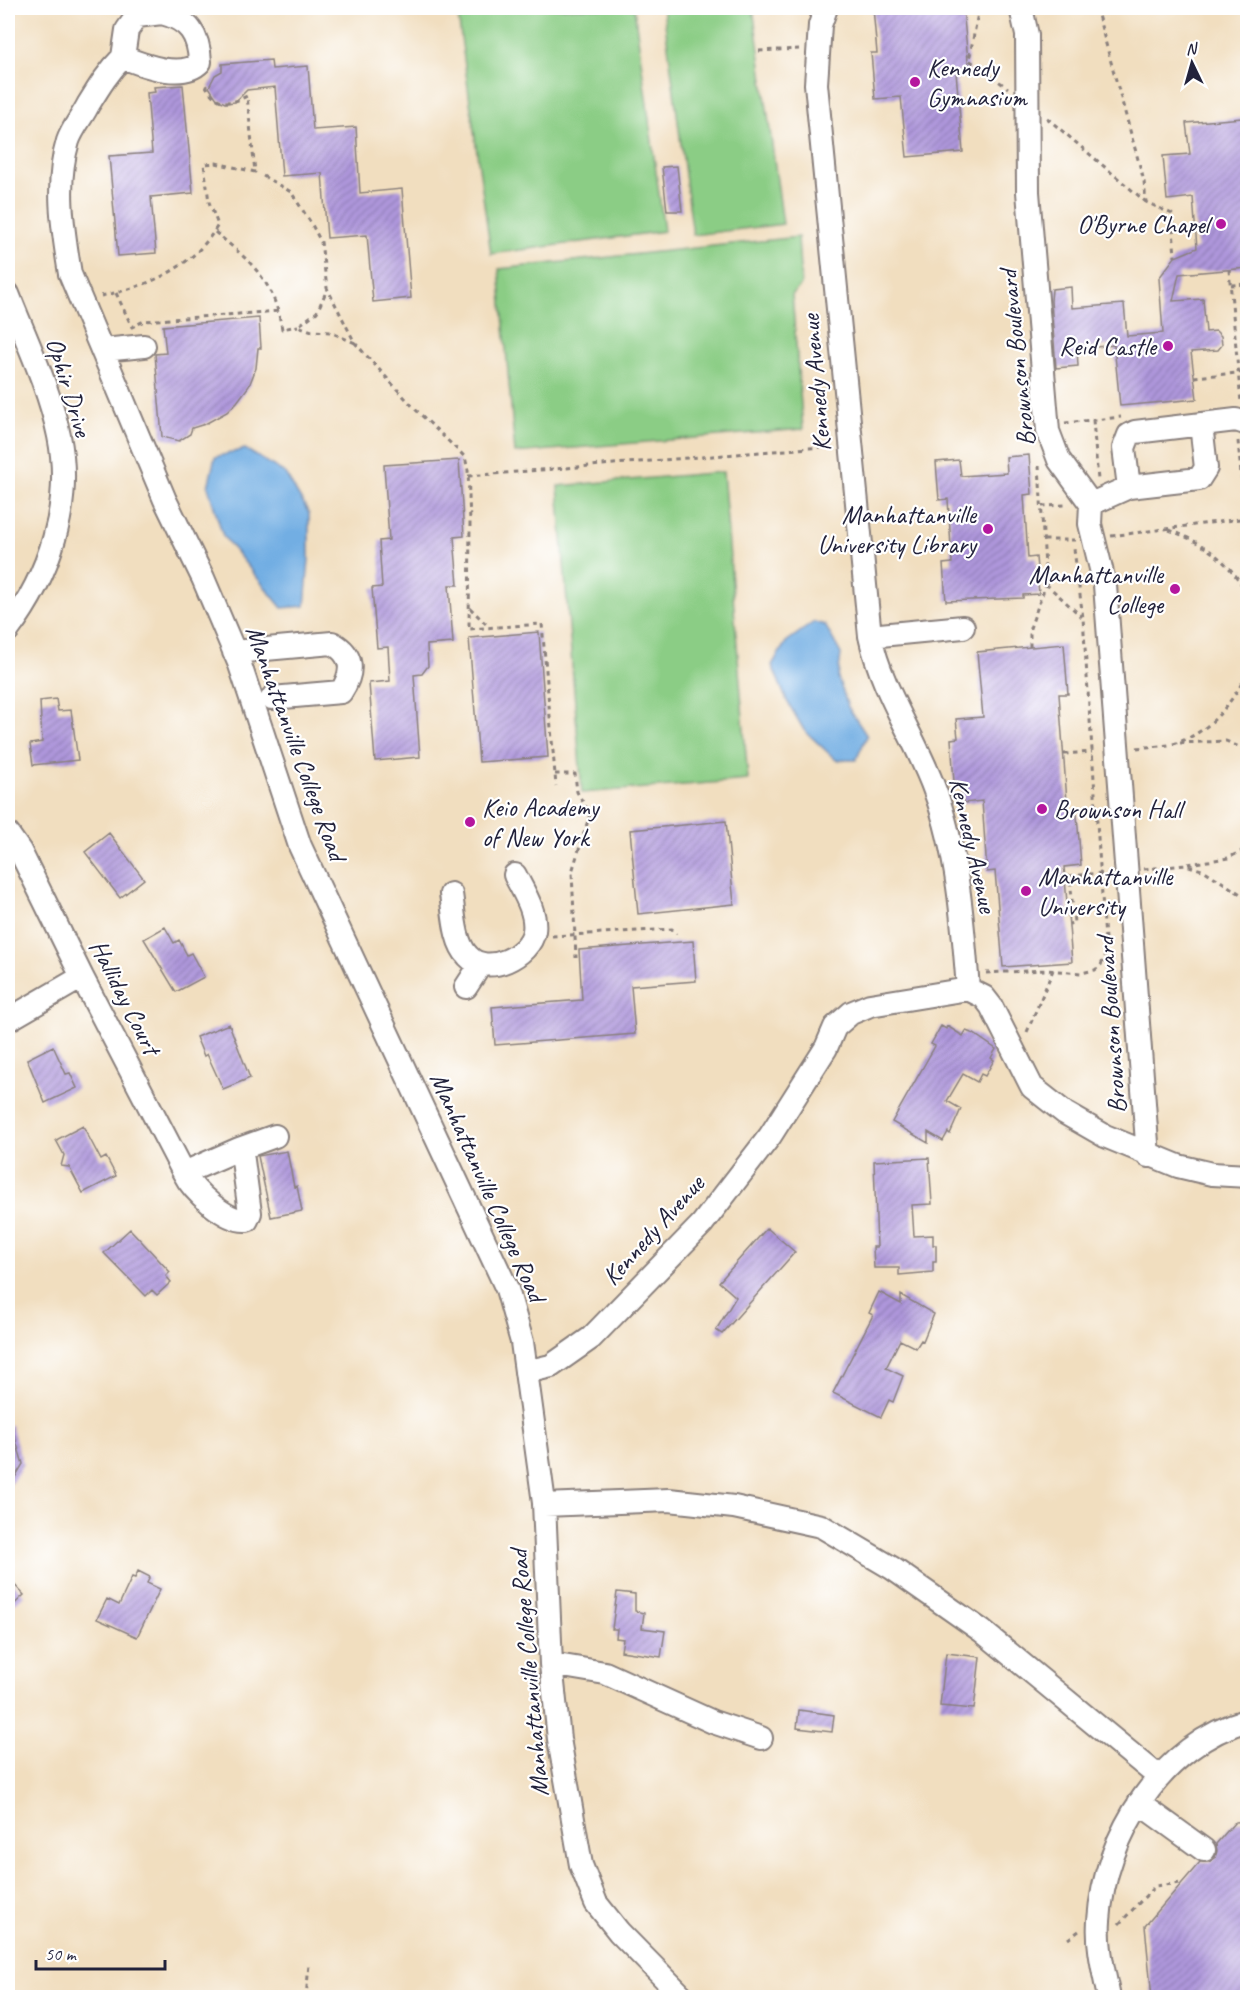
<svg xmlns="http://www.w3.org/2000/svg" width="1255" height="2005" font-family="Caveat,sans-serif">
  <style>
    .grass { fill: #8bcd85; stroke: #567860; stroke-width: 1.5 }
    .water { fill: #72aee3; stroke: #4a688f; stroke-width: 1.5 }
    .building { fill: url(#building-hatch) }
    .lines { fill: none; stroke-linecap: round; stroke-linejoin: round }
    .minor-casing { stroke: #8a807d; stroke-width: 26 }
    .path { stroke: #8a807d; stroke-width: 3; stroke-dasharray: 4.5 4.5; stroke-linecap: butt }
    .minor { stroke: #fff; stroke-width: 22 }
    .poi-dot { fill: #b5179e; stroke: #fff; stroke-width: 2 }
    .labels { text-anchor: middle; dominant-baseline: central; stroke-width: 4.5; stroke-linejoin: round; paint-order: stroke }
    .poi-label { font-size: 26px; fill: #22223b; stroke: #fff; text-anchor: start }
    .street-label { font-size: 26px; fill: #22223b; stroke: #fff }
  </style>
  <defs>
    <pattern id="building-hatch" width="6" height="6" patternUnits="userSpaceOnUse" patternTransform="scale(1.5)"><rect width="6" height="6" fill="#af97dc"/><path d="M-1 1l2-2M0 6l6-6M5 7l2-2" fill="none" stroke="#8e7bb4"/></pattern>
  </defs>
  <rect width="100%" height="100%" fill="#fff"/>
  <filter id="ink" filterUnits="userSpaceOnUse"><feTurbulence type="fractalNoise" baseFrequency=".0167" numOctaves="2"/><feDisplacementMap in="SourceGraphic" scale="12" xChannelSelector="R" yChannelSelector="G"/><feConvolveMatrix kernelMatrix="1 2 1 2 8 2 1 2 1" color-interpolation-filters="sRGB"/></filter>
  <filter id="wash" filterUnits="userSpaceOnUse"><feTurbulence type="fractalNoise" baseFrequency=".008" numOctaves="4" result="noise"/><feDisplacementMap in="SourceGraphic" scale="24" xChannelSelector="R" yChannelSelector="G"/><feGaussianBlur stdDeviation="1.35" result="paint"/><feColorMatrix in="noise" values="0 0 0 0 0 0 0 0 0 0 0 0 0 0 0 0 0 1.4 0 .05"/><feComposite in="paint" operator="in"/></filter>
  <g filter="url(#wash)">
    <rect width="100%" height="100%" fill="#f1debf"/>
    <path class="grass" d="M 457,8 L 634,8 L 664,231 L 491,254 Z
      M 663,8 L 753,8 L 783,224 L 693,235 Z
      M 798,237 L 801,285 L 792,295 L 803,429 L 515,453 L 499,269 Z
      M 723,472 L 748,780 L 582,793 L 558,486 Z"/>
    <path class="water" d="M 245,449 L 285,473 L 309,513 L 309,559 L 305,606 L 282,608 L 223,536 L 208,487 L 215,457 Z
      M 814,622 L 825,625 L 841,654 L 838,678 L 848,707 L 867,736 L 856,760 L 836,760 L 804,730 L 787,701 L 772,665 L 786,642 Z"/>
    <g id="blocks">
      <path class="building" d="M 873,8 L 963,8 L 969,71 L 956,72 L 963,152 L 907,157 L 901,97 L 875,99 L 871,53 L 877,53 Z
        M 271,60 L 272,69 L 308,66 L 313,130 L 356,127 L 360,193 L 402,189 L 411,298 L 373,302 L 367,235 L 327,238 L 322,173 L 282,176 L 275,87 L 247,90 L 235,102 L 225,103 L 217,99 L 209,87 L 215,75 L 222,71 L 222,64 Z
        M 183,85 L 193,193 L 151,197 L 156,253 L 118,256 L 109,156 L 152,153 L 147,93 L 155,92 L 154,87 Z
        M 1242,118 L 1248,149 L 1248,268 L 1179,274 L 1173,301 L 1203,299 L 1206,332 L 1216,331 L 1221,336 L 1222,345 L 1218,350 L 1191,352 L 1197,399 L 1120,406 L 1114,345 L 1077,349 L 1078,366 L 1056,368 L 1051,301 L 1052,289 L 1071,287 L 1072,308 L 1124,304 L 1127,336 L 1163,333 L 1159,278 L 1175,257 L 1197,248 L 1193,197 L 1167,200 L 1163,156 L 1190,154 L 1186,123 Z
        M 677,166 L 682,211 L 667,211 L 662,167 Z
        M 259,318 L 261,348 L 258,348 L 256,368 L 249,386 L 237,402 L 227,412 L 205,424 L 192,428 L 190,434 L 179,441 L 162,437 L 155,354 L 166,353 L 163,326 Z
        M 1029,455 L 1032,494 L 1024,495 L 1028,558 L 1036,557 L 1039,594 L 1023,595 L 1023,598 L 946,601 L 943,564 L 952,563 L 948,499 L 939,500 L 936,462 L 959,460 L 961,476 L 1007,473 L 1006,457 Z
        M 459,460 L 464,536 L 454,537 L 458,585 L 449,585 L 453,643 L 427,645 L 428,666 L 422,674 L 414,675 L 420,757 L 375,761 L 369,683 L 390,681 L 388,647 L 377,648 L 372,588 L 382,587 L 379,541 L 389,540 L 384,465 Z
        M 539,632 L 548,757 L 479,762 L 469,638 Z
        M 1064,644 L 1068,694 L 1059,694 L 1068,815 L 1077,815 L 1081,865 L 1064,867 L 1072,962 L 1003,967 L 995,871 L 987,872 L 982,801 L 963,803 L 961,782 L 954,782 L 951,739 L 958,738 L 956,719 L 983,717 L 977,652 Z
        M 56,699 L 58,711 L 71,710 L 78,760 L 33,765 L 30,744 L 42,742 L 40,701 Z
        M 726,821 L 734,904 L 638,914 L 630,830 Z
        M 109,833 L 144,879 L 120,898 L 85,852 Z
        M 165,927 L 174,943 L 179,940 L 187,955 L 191,953 L 204,977 L 176,992 L 144,939 Z
        M 693,941 L 696,981 L 631,986 L 635,1034 L 495,1045 L 492,1007 L 582,1000 L 579,950 Z
        M 229,1024 L 250,1078 L 223,1089 L 207,1054 L 204,1056 L 196,1037 Z
        M 941,1026 L 946,1029 L 947,1026 L 963,1036 L 966,1031 L 974,1034 L 996,1049 L 991,1058 L 994,1060 L 985,1076 L 981,1074 L 977,1082 L 963,1074 L 947,1101 L 961,1109 L 950,1134 L 948,1132 L 943,1141 L 928,1132 L 928,1143 L 892,1122 L 935,1046 L 931,1044 Z
        M 53,1046 L 66,1074 L 70,1073 L 77,1088 L 45,1103 L 27,1059 Z
        M 83,1126 L 101,1160 L 106,1157 L 116,1176 L 83,1193 L 69,1167 L 61,1166 L 64,1155 L 56,1140 Z
        M 287,1151 L 294,1187 L 297,1186 L 302,1211 L 271,1217 L 258,1156 Z
        M 929,1158 L 932,1204 L 912,1205 L 914,1236 L 933,1235 L 933,1245 L 936,1245 L 936,1262 L 933,1262 L 933,1272 L 899,1275 L 899,1268 L 874,1268 L 873,1247 L 877,1247 L 874,1161 Z
        M 767,1228 L 795,1252 L 722,1334 L 716,1330 L 736,1297 L 719,1282 Z
        M 130,1229 L 170,1272 L 166,1276 L 171,1282 L 157,1295 L 152,1290 L 146,1296 L 104,1253 Z
        M 879,1292 L 901,1304 L 901,1295 L 934,1314 L 923,1341 L 921,1340 L 916,1348 L 900,1340 L 886,1368 L 903,1376 L 893,1402 L 889,1400 L 881,1417 L 833,1393 L 873,1315 L 869,1313 Z
        M 8,1425 L 11,1425 L 23,1464 L 8,1489 Z
        M 138,1571 L 150,1577 L 147,1583 L 160,1589 L 137,1637 L 97,1619 L 107,1599 L 119,1605 L 132,1577 L 135,1578 Z
        M 8,1578 L 24,1595 L 8,1610 Z
        M 617,1592 L 635,1594 L 635,1611 L 644,1613 L 642,1628 L 665,1631 L 661,1657 L 621,1651 L 623,1639 L 616,1638 L 617,1629 L 612,1629 Z
        M 946,1653 L 980,1657 L 974,1709 L 940,1706 Z
        M 799,1710 L 834,1715 L 832,1732 L 797,1728 Z
        M 1248,1821 L 1248,1996 L 1152,1998 L 1145,1926 L 1200,1862 L 1209,1862 L 1215,1858 L 1217,1851 L 1216,1844 L 1235,1822 Z"/>
    </g>
  </g>
  <g filter="url(#ink)">
    <use href="#blocks" fill-opacity="0" stroke="#8a807d" stroke-width="1.5"/>
    <g class="lines">
      <g class="minor-casing">
        <path id="minor" d="M 826,8 L 820,25 L 816,84 L 870,636 C 882,692 916,738 935,791 C 958,853 963,924 968,989
          M 1021,8 L 1027,35 L 1028,192 L 1048,431 L 1059,460 L 1091,504 L 1090,524 L 1105,585 L 1148,1156
          M 162,13 C 189,20 199,35 200,62 C 183,80 142,65 123,57 L 127,30 L 137,16 Z
          M 123,57 C 108,72 99,87 88,105 C 82,117 72,129 68,141 C 55,184 63,230 70,274 L 165,500 L 203,578 L 240,665 L 300,846 L 507,1289 L 522,1342 L 544,1503 L 551,1664 L 559,1739 L 581,1865 L 596,1903 L 619,1932 L 684,1998
          M 8,294 C 26,340 49,387 59,436 C 73,505 49,576 8,630
          M 103,350 L 144,346
          M 1129,487 L 1124,448 L 1129,435 L 1135,432 L 1236,420 L 1248,424
          M 1091,504 L 1129,487 L 1199,479 L 1206,468 L 1201,424
          M 870,636 L 963,627
          M 234,652 L 332,643 C 354,655 354,672 341,692 L 272,698
          M 8,834 L 20,851 L 82,977 L 184,1173 C 193,1191 226,1222 247,1220 L 250,1213 L 242,1153 L 239,1149 L 184,1173
          M 451,894 C 454,912 454,942 468,956 C 487,977 530,956 534,931 C 537,912 523,891 515,875
          M 466,987 L 481,964
          M 968,989 L 984,997 L 991,1006 L 1032,1087 L 1065,1113 L 1105,1136 L 1178,1166 L 1212,1174 L 1248,1176
          M 8,1020 L 82,977
          M 239,1149 L 275,1136
          M 526,1372 L 551,1366 L 591,1338 L 702,1224 L 770,1136 L 826,1048 L 835,1027 L 851,1013 L 870,1005 L 968,989
          M 544,1505 L 669,1500 L 734,1507 L 821,1526 L 892,1568 L 982,1631 L 1159,1777
          M 551,1664 L 605,1673 L 713,1722 L 761,1738
          M 1139,1803 L 1204,1850
          M 1109,1998 C 1104,1972 1097,1947 1099,1921 C 1104,1836 1162,1744 1248,1720"/>
      </g>
      <path class="path" d="M 979,8 L 969,60 L 1008,88
        M 1096,8 L 1144,181 L 1146,202 L 1172,214 L 1175,257
        M 759,51 L 799,49
        M 1047,118 L 1146,202
        M 263,176 L 291,192 L 311,223 L 321,242 L 327,288 L 355,343 L 416,410 L 465,457 L 468,470 L 470,522 L 469,629 L 542,624 L 556,786
        M 215,232 C 252,263 273,279 282,329 L 298,326
        M 1229,270 L 1241,403
        M 1231,285 L 1248,284
        M 116,293 L 132,327 L 144,321 L 279,311
        M 325,294 L 317,312 L 298,326 L 312,331 L 330,332 L 355,343
        M 101,296 C 149,286 192,269 218,225 L 209,202 L 204,164 L 216,163 L 255,172 L 247,96 C 226,107 214,103 204,82
        M 1194,377 L 1248,372
        M 1093,420 L 1098,480
        M 1065,423 L 1121,417
        M 1238,441 L 1248,551
        M 468,476 L 834,446
        M 1042,506 L 1067,505
        M 1169,530 C 1205,543 1231,562 1248,596
        M 1111,536 L 1248,518
        M 1044,540 L 1075,540
        M 1046,584 L 1082,617
        M 470,608 L 490,628
        M 1030,647 L 1030,628 L 1046,584 L 1039,466
        M 1180,743 L 1226,741 L 1248,751
        M 1137,748 C 1150,746 1167,747 1179,742 C 1211,731 1233,701 1248,672
        M 1064,754 L 1092,752
        M 555,774 L 575,774 L 577,792 L 590,814 L 572,872 L 576,958
        M 1188,864 L 1228,858 L 1248,848
        M 1144,869 L 1186,865 L 1205,871 L 1248,899
        M 1070,876 L 1101,873
        M 1057,877 L 1070,876 L 1074,923 L 1069,924
        M 552,936 L 672,929 L 676,934
        M 986,973 L 1047,970 L 1081,973 L 1095,970 L 1101,965 L 1106,954 L 1083,618 L 1074,549
        M 1027,1032 L 1053,970
        M 1119,1924 L 1155,1886 L 1180,1883
        M 1068,1939 L 1079,1931
        M 306,1998 L 309,1964"/>
      <use href="#minor" class="minor"/>
    </g>
  </g>
  <g class="poi-dot">
    <circle cx="915" cy="82" r="6"/>
    <circle cx="1221" cy="224" r="6"/>
    <circle cx="1168" cy="346" r="6"/>
    <circle cx="988" cy="529" r="6"/>
    <circle cx="1175" cy="589" r="6"/>
    <circle cx="1042" cy="809" r="6"/>
    <circle cx="470" cy="822" r="6"/>
    <circle cx="1026" cy="891" r="6"/>
  </g>
  <g class="labels">
    <g class="poi-label">
      <text x="927" y="67">Kennedy<tspan x="927" dy="30">Gymnasium</tspan></text>
      <text x="1209" y="224" text-anchor="end">O'Byrne Chapel</text>
      <text x="1156" y="346" text-anchor="end">Reid Castle</text>
      <text x="976" y="514" text-anchor="end">Manhattanville<tspan x="976" dy="30">University Library</tspan></text>
      <text x="1163" y="574" text-anchor="end">Manhattanville<tspan x="1163" dy="30">College</tspan></text>
      <text x="482" y="807">Keio Academy<tspan x="482" dy="30">of New York</tspan></text>
      <text x="1054" y="809">Brownson Hall</text>
      <text x="1038" y="876">Manhattanville<tspan x="1038" dy="30">University</tspan></text>
    </g>
    <g class="street-label">
      <text transform="translate(1017 358) rotate(-96)">Brownson Boulevard</text>
      <text transform="translate(816 383) rotate(-95)">Kennedy Avenue</text>
      <text transform="translate(69 387) rotate(73)">Ophir Drive</text>
      <text transform="translate(296 743) rotate(70)">Manhattanville College Road</text>
      <text transform="translate(973 845) rotate(77)">Kennedy Avenue</text>
      <text transform="translate(125 997) rotate(63)">Halliday Court</text>
      <text transform="translate(1111 1025) rotate(-94)">Brownson Boulevard</text>
      <text transform="translate(488 1187) rotate(66)">Manhattanville College Road</text>
      <text transform="translate(653 1230) rotate(-48)">Kennedy Avenue</text>
      <text transform="translate(529 1673) rotate(-95)">Manhattanville College Road</text>
    </g>
  </g>
  <rect width="1255" height="2005" fill="none" stroke="#fff" stroke-width="30"/>
  <g transform="translate(1192 63) rotate(355)" stroke="#ffffff" stroke-width="4.5" paint-order="stroke">
  <path d="M0-4.5L10 22L0 15L-10 22Z" fill="#22223b"/>
  <text y="-9" font-size="16" font-weight="bold" text-anchor="middle" fill="#22223b">N</text>
  </g>
  <path d="M36 1960v9h129v-9" fill="none" stroke="#22223b" stroke-width="3"/>
  <text x="45" y="1960" font-size="18" fill="#22223b" stroke="#ffffff" stroke-width="4.5" paint-order="stroke">50 m</text>
</svg>
